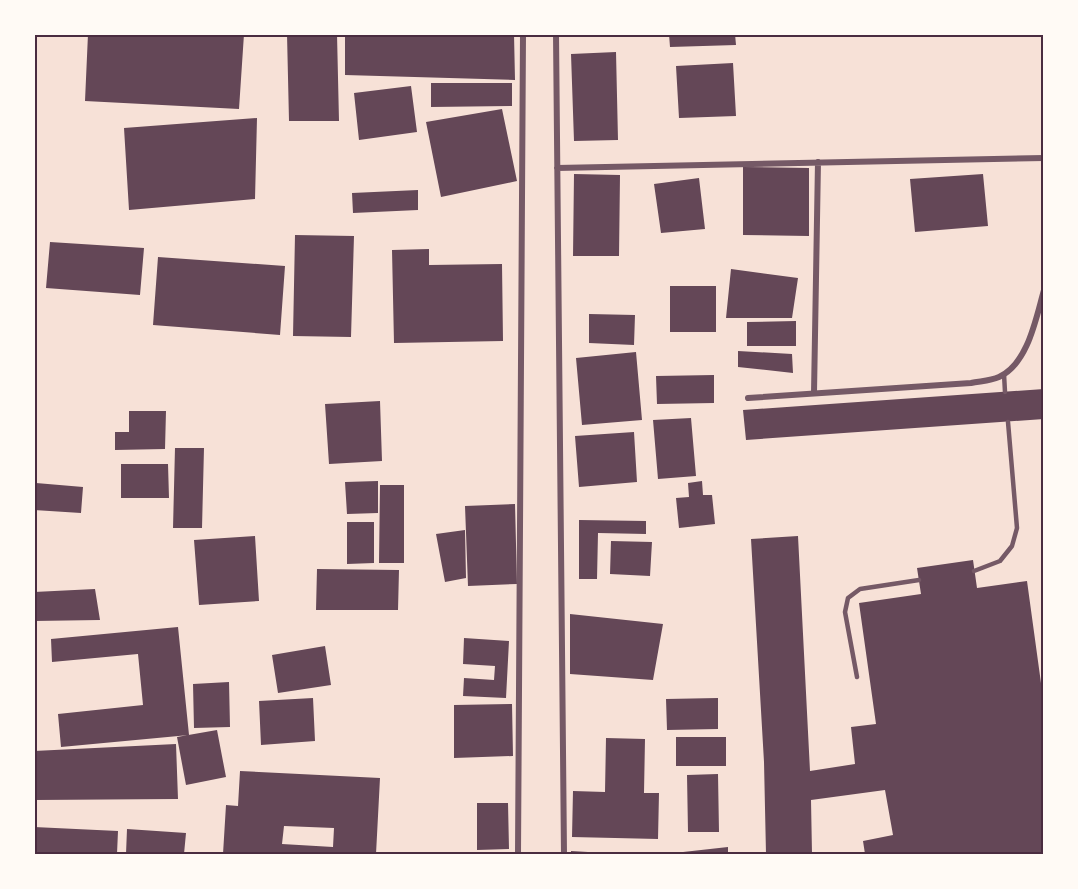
<svg xmlns="http://www.w3.org/2000/svg" width="1078" height="889" font-family="Quicksand,sans-serif">
  <style>
    .building { fill: #644757; fill-rule: evenodd }
    .lines { fill: none; stroke-linecap: round; stroke-linejoin: round }
    .service { stroke: #755966; stroke-width: 4.5 }
    .minor { stroke: #755966; stroke-width: 6 }
    .neatline { fill: none; stroke: #4a2c40; stroke-width: 2 }
  </style>
  <rect width="100%" height="100%" fill="#f7e1d7"/>
  <path class="building" d="M 88,34 L 244,34 L 239,109 L 85,101 Z
    M 287,34 L 337,34 L 339,121 L 289,121 Z
    M 345,34 L 514,34 L 515,80 L 345,75 Z
    M 669,34 L 735,34 L 736,45 L 670,47 Z
    M 616,52 L 618,140 L 574,141 L 571,54 Z
    M 733,63 L 736,116 L 679,118 L 676,66 Z
    M 431,83 L 512,83 L 512,106 L 431,107 Z
    M 411,86 L 417,132 L 359,140 L 354,93 Z
    M 502,109 L 517,181 L 441,197 L 426,122 Z
    M 257,118 L 255,199 L 129,210 L 124,128 Z
    M 743,167 L 809,168 L 809,236 L 743,235 Z
    M 574,174 L 620,175 L 619,256 L 573,256 Z
    M 983,174 L 988,226 L 915,232 L 910,179 Z
    M 699,178 L 705,229 L 661,233 L 654,184 Z
    M 418,190 L 418,210 L 353,213 L 352,193 Z
    M 295,235 L 354,236 L 351,337 L 293,336 Z
    M 50,242 L 144,248 L 140,295 L 46,288 Z
    M 429,249 L 429,265 L 502,264 L 503,341 L 394,343 L 392,250 Z
    M 158,257 L 285,266 L 280,335 L 153,325 Z
    M 731,269 L 798,278 L 792,318 L 726,318 Z
    M 670,286 L 716,286 L 716,332 L 670,332 Z
    M 589,314 L 635,315 L 634,345 L 589,343 Z
    M 796,321 L 796,346 L 747,346 L 747,322 Z
    M 738,351 L 792,354 L 793,373 L 738,367 Z
    M 636,352 L 642,420 L 582,425 L 576,358 Z
    M 714,375 L 714,403 L 657,404 L 656,376 Z
    M 1044,389 L 1044,419 L 746,440 L 743,410 Z
    M 380,401 L 382,461 L 329,464 L 325,404 Z
    M 129,411 L 166,411 L 165,449 L 115,450 L 115,432 L 129,432 Z
    M 691,418 L 696,476 L 658,479 L 653,420 Z
    M 634,432 L 637,482 L 579,487 L 575,436 Z
    M 175,448 L 204,448 L 202,528 L 173,528 Z
    M 121,464 L 168,464 L 169,498 L 121,498 Z
    M 378,481 L 378,513 L 347,514 L 345,482 Z
    M 702,481 L 703,495 L 712,495 L 715,524 L 679,528 L 676,498 L 689,497 L 688,483 Z
    M 36,483 L 83,487 L 81,513 L 34,510 Z
    M 380,485 L 404,485 L 404,563 L 379,563 Z
    M 515,504 L 517,584 L 468,586 L 465,506 Z
    M 579,520 L 646,521 L 646,534 L 598,533 L 597,579 L 579,579 Z
    M 347,522 L 374,522 L 374,563 L 347,564 Z
    M 465,530 L 466,578 L 445,582 L 436,534 Z
    M 255,536 L 259,601 L 199,605 L 194,540 Z
    M 798,536 L 810,771 L 855,764 L 851,727 L 876,724 L 859,603 L 921,594 L 917,568 L 973,560 L 977,588 L 1027,581 L 1044,705 L 1044,854 L 865,854 L 863,841 L 893,835 L 885,790 L 811,800 L 812,854 L 766,854 L 764,762 L 751,539 Z
    M 611,541 L 652,542 L 650,576 L 610,574 Z
    M 317,569 L 399,570 L 398,610 L 316,610 Z
    M 95,589 L 100,620 L 34,621 L 34,592 Z
    M 570,614 L 663,624 L 653,680 L 570,674 Z
    M 178,627 L 189,735 L 61,747 L 58,714 L 143,705 L 138,654 L 52,662 L 51,639 Z
    M 464,638 L 509,641 L 506,698 L 463,696 L 464,678 L 494,680 L 495,666 L 463,664 Z
    M 325,646 L 331,685 L 278,693 L 272,655 Z
    M 229,682 L 230,727 L 194,728 L 193,684 Z
    M 313,698 L 315,741 L 261,745 L 259,701 Z
    M 718,698 L 718,729 L 667,730 L 666,699 Z
    M 512,704 L 513,756 L 454,758 L 454,705 Z
    M 217,730 L 226,777 L 186,785 L 177,737 Z
    M 676,737 L 726,737 L 726,766 L 676,766 Z
    M 606,738 L 645,739 L 644,793 L 659,793 L 658,839 L 572,837 L 573,791 L 605,792 Z
    M 176,744 L 178,799 L 34,800 L 34,751 Z
    M 240,771 L 380,778 L 376,854 L 223,854 L 226,805 L 238,806 ZM 284,826 L 334,828 L 333,847 L 282,844 Z
    M 718,774 L 719,832 L 688,832 L 687,775 Z
    M 477,803 L 508,803 L 509,849 L 477,850 Z
    M 34,827 L 118,831 L 117,854 L 34,854 Z
    M 127,829 L 186,833 L 184,854 L 126,854 Z
    M 728,847 L 728,854 L 683,854 L 683,852 Z
    M 571,851 L 605,853 L 605,854 L 571,854 Z"/>
  <g class="lines">
    <path class="service" d="M 1004,374 L 1005,392
      M 974,571 L 1000,561 L 1012,546 L 1017,528 L 1008,422
      M 857,677 L 845,612 L 848,598 L 860,589 L 919,580"/>
    <path class="minor" d="M 556,34 L 564,854
      M 557,168 L 1044,158
      M 814,393 L 818,162
      M 748,398 L 971,383 C 980,381 990,381 999,377 C 1028,364 1036,318 1044,290
      M 518,854 L 523,34"/>
  </g>
  <rect width="1078" height="889" fill="none" stroke="#fffaf5" stroke-width="72"/>
  <rect x="36" y="36" width="1006" height="817" class="neatline"/>
</svg>
